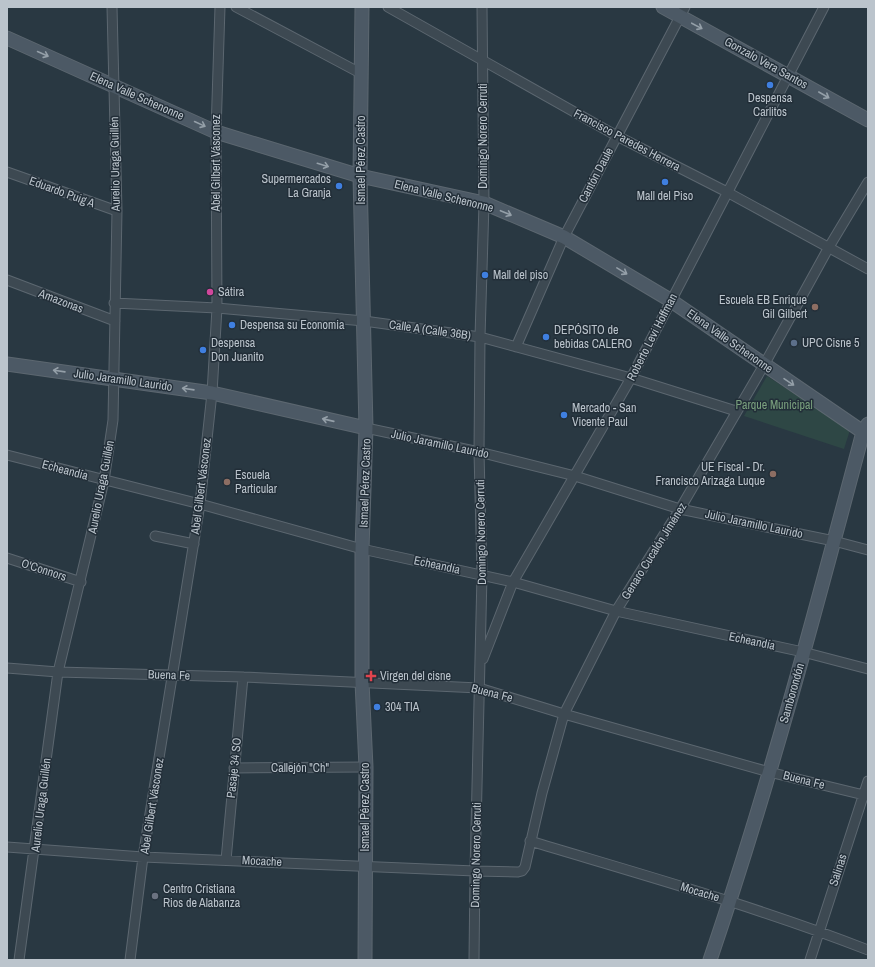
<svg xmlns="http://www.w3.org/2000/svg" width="875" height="967" font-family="'Archivo Narrow',sans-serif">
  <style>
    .green { fill: #2e4745 }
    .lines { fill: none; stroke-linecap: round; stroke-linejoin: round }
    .street-casing { stroke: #5c6770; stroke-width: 11 }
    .secondary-casing { stroke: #5c6770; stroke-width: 15 }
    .street { stroke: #3d4952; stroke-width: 9 }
    .secondary { stroke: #4c5965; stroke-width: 13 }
    .oneway { stroke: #949fa8 }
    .shop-dot { fill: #3f7fe0; stroke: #222e38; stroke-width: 1.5 }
    .hotel-dot { fill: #d1479c; stroke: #222e38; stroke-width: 1.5 }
    .education-dot { fill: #8d6e63; stroke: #222e38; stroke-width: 1.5 }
    .service-dot { fill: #5c6f8a; stroke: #222e38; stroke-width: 1.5 }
    .health-dot { fill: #e0444e; stroke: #222e38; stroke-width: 1.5 }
    .worship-dot { fill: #6b7280; stroke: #222e38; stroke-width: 1.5 }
    .labels { text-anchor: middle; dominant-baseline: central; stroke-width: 3; stroke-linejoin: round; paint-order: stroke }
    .street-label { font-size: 12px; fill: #bbc4cc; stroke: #222e38 }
    .poi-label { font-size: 12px; fill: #bbc4cc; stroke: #222e38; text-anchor: start }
    .park-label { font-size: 12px; fill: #7aa07e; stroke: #222e38 }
  </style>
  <rect width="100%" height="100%" fill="#293842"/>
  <path class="green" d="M 767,376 L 850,430 L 844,449 L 744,416 Z"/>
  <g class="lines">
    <g class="street-casing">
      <path id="street" d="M 236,7 L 362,74
        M 388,7 L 617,136 L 727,192 L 868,269
        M 7,172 L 117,211
        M 7,280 L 115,321
        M 114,303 L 217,308 L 364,321 L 480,337 L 631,378 L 736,411
        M 516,347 L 564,237 L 685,7
        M 366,428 L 479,452 L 575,476 L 680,509 L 834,541 L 868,550
        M 7,455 L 200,504 L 362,549 L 513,582 L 616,611 L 803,652 L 868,669
        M 155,536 L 194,544
        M 7,558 L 81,582
        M 483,659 L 513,582 L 631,378 L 824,7
        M 7,668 L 58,672 L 243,677 L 479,688 L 564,714 L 769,772 L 868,796
        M 234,768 L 366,767
        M 530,841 C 643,875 758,907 868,950
        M 7,847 L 143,857 L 475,871 L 518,872 L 522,871 L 525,867 L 542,793 L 564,714 L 616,611 L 680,509 L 764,365 L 829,247 L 868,182
        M 226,860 L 243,677
        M 19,960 L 58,672 L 104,481 L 113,420 L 117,211 L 112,7
        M 130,960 L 143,857 L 200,504 L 212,393 L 217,308 L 216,132 L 220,7
        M 474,960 L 475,871 L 482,575 L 479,452 L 480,337 L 484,203 L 482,7
        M 810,960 L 868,781"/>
    </g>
    <g class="secondary-casing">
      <path id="secondary" d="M 362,7 L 360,176 L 366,428 L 362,549 L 362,682 L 366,767 L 365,960
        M 663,7 L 868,120
        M 7,38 L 216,132 L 360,176 L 484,203 L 564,237 L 670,300 L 863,432
        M 7,364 L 212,393 L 366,428
        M 710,960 C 769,787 816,609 863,432 L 868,424"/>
    </g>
    <use href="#street" class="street"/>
    <use href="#secondary" class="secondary"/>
  </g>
  <defs><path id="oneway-shaft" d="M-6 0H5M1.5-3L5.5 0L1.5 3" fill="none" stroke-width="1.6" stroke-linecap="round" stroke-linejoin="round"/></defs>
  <g class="oneway">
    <use href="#oneway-shaft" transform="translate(697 26) rotate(28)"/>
    <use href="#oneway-shaft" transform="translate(43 54) rotate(24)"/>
    <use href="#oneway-shaft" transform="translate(824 95) rotate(30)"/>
    <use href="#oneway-shaft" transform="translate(200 124) rotate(25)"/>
    <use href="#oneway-shaft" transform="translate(323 165) rotate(17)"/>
    <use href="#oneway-shaft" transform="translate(506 213) rotate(23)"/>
    <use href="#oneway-shaft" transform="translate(622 271) rotate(31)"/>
    <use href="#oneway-shaft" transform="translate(59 371) rotate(-172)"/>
    <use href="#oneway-shaft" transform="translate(789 382) rotate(34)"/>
    <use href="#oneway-shaft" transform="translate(188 389) rotate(-172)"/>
    <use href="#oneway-shaft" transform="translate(328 420) rotate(-167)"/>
  </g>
  <g class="shop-dot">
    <circle cx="770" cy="85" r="4"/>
    <circle cx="665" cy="182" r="4"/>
    <circle cx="339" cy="186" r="4"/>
    <circle cx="485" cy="275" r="4"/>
    <circle cx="232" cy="325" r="4"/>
    <circle cx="546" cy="337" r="4"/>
    <circle cx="203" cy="350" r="4"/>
    <circle cx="564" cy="415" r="4"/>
    <circle cx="377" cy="707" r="4"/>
  </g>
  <circle class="hotel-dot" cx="210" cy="292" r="4"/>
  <g class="education-dot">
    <circle cx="815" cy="307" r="4"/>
    <circle cx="773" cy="474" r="4"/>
    <circle cx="227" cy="482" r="4"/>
  </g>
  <circle class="service-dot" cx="794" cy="343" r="4"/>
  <path class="health-dot" d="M369 670h4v4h4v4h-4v4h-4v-4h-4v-4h4z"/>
  <circle class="worship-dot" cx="155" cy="896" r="4"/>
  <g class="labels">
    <g class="street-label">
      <text transform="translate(766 63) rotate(29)">Gonzalo Vera Santos</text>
      <text transform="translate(137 96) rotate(24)">Elena Valle Schenonne</text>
      <text transform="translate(483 136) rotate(-90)">Domingo Norero Cerruti</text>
      <text transform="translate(627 140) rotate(28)">Francisco Paredes Herrera</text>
      <text transform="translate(361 160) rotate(-90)">Ismael Pérez Castro</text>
      <text transform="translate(216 163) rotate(-90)">Abel Gilbert Vásconez</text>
      <text transform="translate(115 164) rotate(-91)">Aurelio Uraga Guillén</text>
      <text transform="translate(596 175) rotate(-62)">Cantón Daule</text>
      <text transform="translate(62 192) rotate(20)">Eduardo Puig A</text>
      <text transform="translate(444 196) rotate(14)">Elena Valle Schenonne</text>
      <text transform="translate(61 301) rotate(21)">Amazonas</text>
      <text transform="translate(430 330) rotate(8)">Calle A (Calle 36B)</text>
      <text transform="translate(652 337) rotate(-63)">Roberto Levi Hoffman</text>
      <text transform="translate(730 341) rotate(35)">Elena Valle Schenonne</text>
      <text transform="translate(123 380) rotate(8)">Julio Jaramillo Laurido</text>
      <text transform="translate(440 444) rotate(12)">Julio Jaramillo Laurido</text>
      <text transform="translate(65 470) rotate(15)">Echeandía</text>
      <text transform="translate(365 483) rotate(-88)">Ismael Pérez Castro</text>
      <text transform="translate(201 486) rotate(-83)">Abel Gilbert Vásconez</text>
      <text transform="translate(101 487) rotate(-79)">Aurelio Uraga Guillén</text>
      <text transform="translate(754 524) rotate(12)">Julio Jaramillo Laurido</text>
      <text transform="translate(481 532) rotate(-91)">Domingo Norero Cerruti</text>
      <text transform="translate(654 551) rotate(-58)">Genaro Cucalón Jiménez</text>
      <text transform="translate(437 565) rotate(12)">Echeandía</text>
      <text transform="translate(44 570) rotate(18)">O'Connors</text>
      <text transform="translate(752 641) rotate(12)">Echeandía</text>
      <text transform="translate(169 675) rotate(2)">Buena Fe</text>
      <text transform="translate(492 693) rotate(14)">Buena Fe</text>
      <text transform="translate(792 693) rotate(-74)">Samborondón</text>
      <text transform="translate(234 768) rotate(-84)">Pasaje 34 SO</text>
      <text x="300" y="768">Callejón "Ch"</text>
      <text transform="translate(804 780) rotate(14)">Buena Fe</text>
      <text transform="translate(41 805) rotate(-83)">Aurelio Uraga Guillén</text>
      <text transform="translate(152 806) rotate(-81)">Abel Gilbert Vásconez</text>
      <text transform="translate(365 807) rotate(-90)">Ismael Pérez Castro</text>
      <text transform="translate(476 855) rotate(-89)">Domingo Norero Cerruti</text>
      <text transform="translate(262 861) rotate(3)">Mocache</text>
      <text transform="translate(838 870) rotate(-72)">Salinas</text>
      <text transform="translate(700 892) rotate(17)">Mocache</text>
    </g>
    <g class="poi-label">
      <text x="770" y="98" text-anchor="middle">Despensa<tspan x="770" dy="14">Carlitos</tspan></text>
      <text x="331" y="179" text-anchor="end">Supermercados<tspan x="331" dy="14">La Granja</tspan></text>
      <text x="665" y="196" text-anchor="middle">Mall del Piso</text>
      <text x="493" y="275">Mall del piso</text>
      <text x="218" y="292">Sátira</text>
      <text x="807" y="300" text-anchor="end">Escuela EB Enrique<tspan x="807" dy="14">Gil Gilbert</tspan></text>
      <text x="240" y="325">Despensa su Economia</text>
      <text x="554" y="330">DEPÓSITO de<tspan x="554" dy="14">bebidas CALERO</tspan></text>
      <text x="211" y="343">Despensa<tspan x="211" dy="14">Don Juanito</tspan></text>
      <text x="802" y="343">UPC Cisne 5</text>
      <text x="572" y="408">Mercado - San<tspan x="572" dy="14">Vicente Paul</tspan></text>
      <text x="765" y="467" text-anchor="end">UE Fiscal - Dr.<tspan x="765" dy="14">Francisco Arizaga Luque</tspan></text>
      <text x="235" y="475">Escuela<tspan x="235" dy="14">Particular</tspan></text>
      <text x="380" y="676">Virgen del cisne</text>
      <text x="385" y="707">304 TIA</text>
      <text x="163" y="889">Centro Cristiana<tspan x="163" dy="14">Rios de Alabanza</tspan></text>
    </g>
    <g class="park-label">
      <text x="774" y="405">Parque Municipal</text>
    </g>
  </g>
  <rect width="875" height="967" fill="none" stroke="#bbc4cc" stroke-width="16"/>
</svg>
